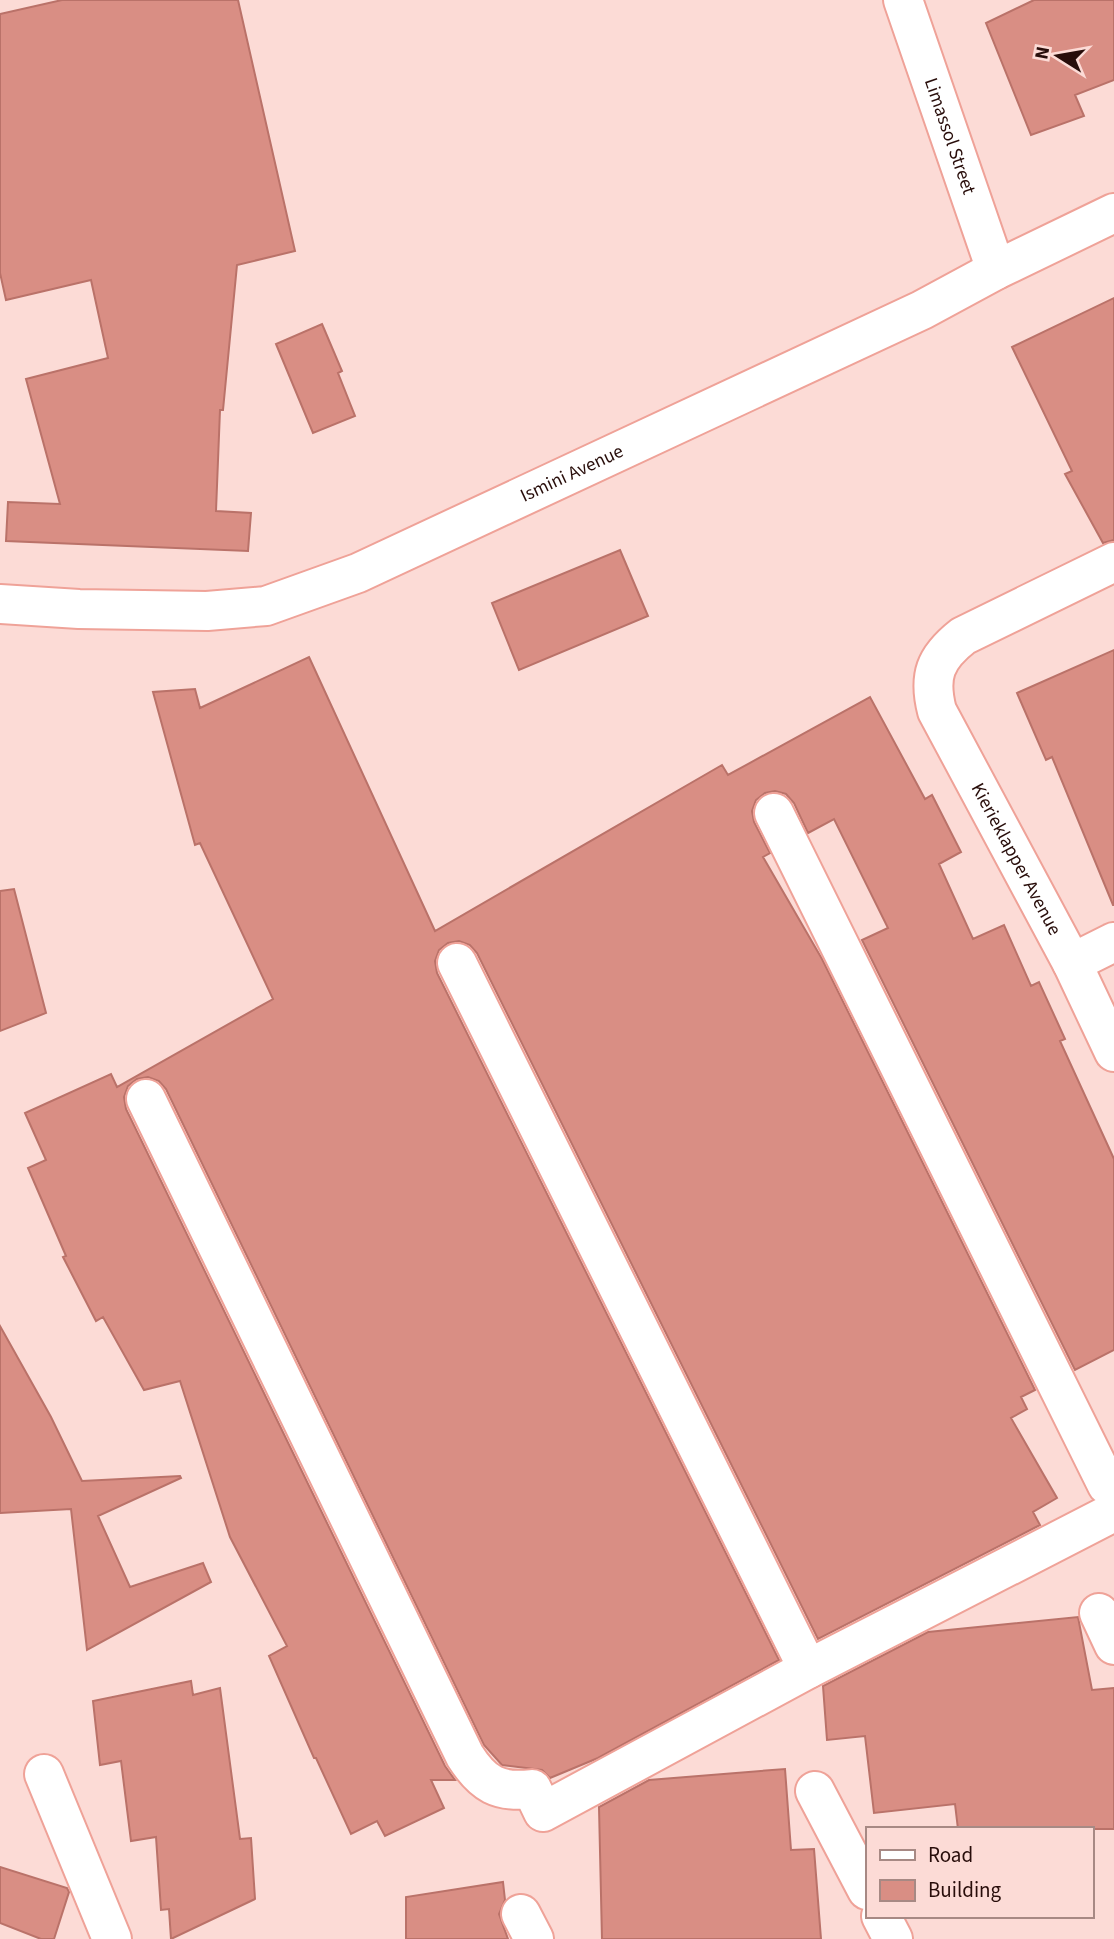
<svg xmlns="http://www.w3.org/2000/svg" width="1114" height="1939" font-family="'Source Sans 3',sans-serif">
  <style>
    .building { fill: #d98e84; stroke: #ba7269; stroke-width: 2 }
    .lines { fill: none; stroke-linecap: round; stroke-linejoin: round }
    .street-casing { stroke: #efa298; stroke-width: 42 }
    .street { stroke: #fff; stroke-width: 38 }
    .labels { text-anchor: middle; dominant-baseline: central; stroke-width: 6; stroke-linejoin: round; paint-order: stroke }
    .street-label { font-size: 19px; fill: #280d0a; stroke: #fcdbd6 }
  </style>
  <rect width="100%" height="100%" fill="#fcdbd6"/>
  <path class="building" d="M 62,0 L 238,0 L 295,251 L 237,265 L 223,410 L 220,410 L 216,511 L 251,513 L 248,551 L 6,541 L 8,502 L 60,504 L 26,379 L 108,358 L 91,280 L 6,300 L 0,273 L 0,14 Z
    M 1034,0 L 1114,0 L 1114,80 L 1075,95 L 1084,116 L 1031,135 L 986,23 Z
    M 1114,298 L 1114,540 L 1103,543 L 1065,474 L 1072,471 L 1012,347 Z
    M 322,324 L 342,371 L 338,373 L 355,416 L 313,433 L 276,344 Z
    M 620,550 L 648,616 L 519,670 L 492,603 Z
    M 1114,650 L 1114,905 L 1113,905 L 1052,757 L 1046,760 L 1017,693 Z
    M 309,657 L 435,931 L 722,765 L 728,775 L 870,697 L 925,799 L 932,795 L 961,852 L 939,864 L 973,939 L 1004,925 L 1031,986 L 1039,982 L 1065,1039 L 1060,1041 L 1114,1159 L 1114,1350 L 1075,1370 L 862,940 L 888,928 L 834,819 L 808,833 L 794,803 L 786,794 L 775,791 L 765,793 L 756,800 L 752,811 L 754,822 L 770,853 L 763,857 L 822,959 L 1035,1390 L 1021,1397 L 1027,1409 L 1011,1418 L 1057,1498 L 1033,1512 L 1040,1525 L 818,1639 L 477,953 L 470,945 L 459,941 L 448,943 L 439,950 L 435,961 L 437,973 L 779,1660 L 598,1758 L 550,1778 L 542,1770 L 502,1765 L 484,1745 L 166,1089 L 159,1081 L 148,1077 L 137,1079 L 128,1086 L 124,1097 L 126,1109 L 445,1766 L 455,1780 L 431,1780 L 444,1808 L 385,1836 L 377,1821 L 351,1834 L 316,1758 L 314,1758 L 269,1656 L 287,1646 L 230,1537 L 180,1381 L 144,1390 L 103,1317 L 96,1321 L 63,1257 L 66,1256 L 28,1168 L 46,1160 L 25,1113 L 111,1074 L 117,1087 L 273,999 L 200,843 L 195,845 L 153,692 L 195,689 L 200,708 Z
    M 14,889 L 46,1013 L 0,1031 L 0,891 Z
    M 0,1326 L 51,1417 L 82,1481 L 180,1476 L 181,1478 L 98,1516 L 130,1587 L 203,1563 L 211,1582 L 87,1650 L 71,1509 L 0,1513 Z
    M 1078,1617 L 1092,1690 L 1114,1688 L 1114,1829 L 958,1829 L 955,1804 L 874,1813 L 865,1736 L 827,1740 L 823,1686 L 928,1632 Z
    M 191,1681 L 193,1695 L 220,1688 L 240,1839 L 251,1838 L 255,1899 L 171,1939 L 169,1909 L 161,1910 L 156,1837 L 131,1841 L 121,1761 L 100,1765 L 93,1701 Z
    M 785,1769 L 791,1850 L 814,1849 L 821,1939 L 602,1939 L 599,1807 L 649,1780 Z
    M 0,1867 L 67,1888 L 69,1892 L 54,1939 L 41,1939 L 0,1923 Z
    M 503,1882 L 505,1900 L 499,1914 L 508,1939 L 406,1939 L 406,1897 Z"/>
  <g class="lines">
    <g class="street-casing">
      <g id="street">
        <path id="s1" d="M 903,0 L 996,270"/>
        <path id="s2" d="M 1114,562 L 963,636 C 935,658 928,676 937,711 L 1072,963 L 1114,1052"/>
        <path id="s3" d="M 0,604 L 79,609 L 207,611 L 266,606 L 358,573 L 922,310 L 996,270 L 1114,213"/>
        <path d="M 774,813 L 1107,1485"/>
        <path d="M 457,963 L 808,1669"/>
        <path d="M 1072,963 L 1114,942"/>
        <path d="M 146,1099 L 465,1756 C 483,1784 498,1793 532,1789 L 543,1812 L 808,1669 L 1114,1512"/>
        <path d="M 1099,1613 L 1114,1645"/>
        <path d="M 44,1774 L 112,1939"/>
        <path d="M 815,1791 L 867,1890"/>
        <path d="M 521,1914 L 534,1939"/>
        <path d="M 881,1916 L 893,1939"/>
      </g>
    </g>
    <use href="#street" class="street"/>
  </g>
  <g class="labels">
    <g class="street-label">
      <text stroke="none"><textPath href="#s1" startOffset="144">Limassol Street</textPath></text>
      <text stroke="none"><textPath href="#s3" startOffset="600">Ismini Avenue</textPath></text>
      <text stroke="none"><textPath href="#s2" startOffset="422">Kierieklapper Avenue</textPath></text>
    </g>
  </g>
  <rect x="866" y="1827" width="228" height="91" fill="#fcdbd6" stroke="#a78984" stroke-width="2"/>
  <rect x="880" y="1850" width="35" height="10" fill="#ffffff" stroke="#a78984" stroke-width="2"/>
  <text x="928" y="1862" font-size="21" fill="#280d0a">Road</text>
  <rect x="880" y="1880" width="35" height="21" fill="#d98e84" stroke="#a78984" stroke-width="2"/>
  <text x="928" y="1897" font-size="21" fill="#280d0a">Building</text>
  <g transform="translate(1058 56) rotate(281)" stroke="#fcdbd6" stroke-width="5" paint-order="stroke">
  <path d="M0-5L12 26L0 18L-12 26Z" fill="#280d0a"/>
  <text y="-10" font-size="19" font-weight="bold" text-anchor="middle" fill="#280d0a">N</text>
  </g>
</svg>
